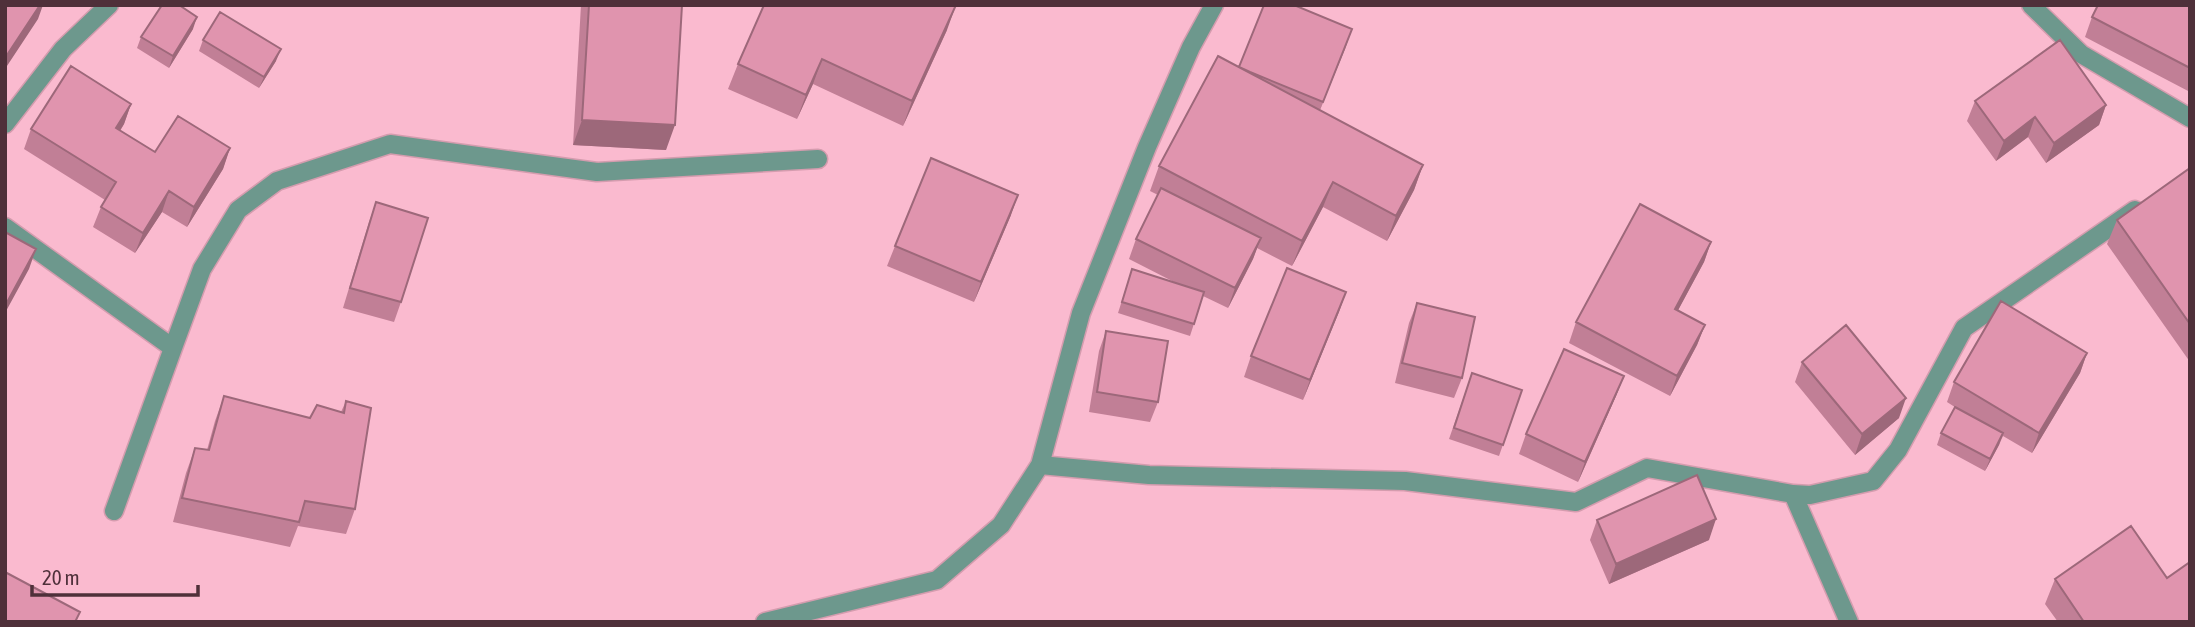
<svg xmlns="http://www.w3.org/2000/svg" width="2195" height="627" font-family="'Asap Condensed',sans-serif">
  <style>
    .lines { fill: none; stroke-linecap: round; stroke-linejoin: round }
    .minor-casing { stroke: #d49cae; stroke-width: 21 }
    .minor { stroke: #6d988d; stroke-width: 18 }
    .wall { fill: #c17f96 }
    .shaded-wall { fill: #9d687a }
    .building { fill: #e094ae; stroke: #9d687a; stroke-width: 2 }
  </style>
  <rect width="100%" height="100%" fill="#fabacf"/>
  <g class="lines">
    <g class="minor-casing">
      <path id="minor" d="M 2031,5 L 2081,54 L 2190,118
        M 5,124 L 63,49 L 109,5
        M 5,227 L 173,348 L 114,511
        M 173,348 L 202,269 L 238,210 L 277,181 L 390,144 L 597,172 L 818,159
        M 1040,465 L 1149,475 L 1405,481 L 1576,502 L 1647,468 L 1793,494
        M 765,622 L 937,580 L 1001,525 L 1040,465 L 1081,313 L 1147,147 L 1191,47 L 1214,5
        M 1849,622 L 1793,494 L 1810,495 L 1873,481 L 1898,450 L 1964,328 L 2135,210"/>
    </g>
    <use href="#minor" class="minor"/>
  </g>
  <path class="wall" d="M 581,5 L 682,5 L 666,150 L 573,145 Z
    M 2190,5 L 2190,92 L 2085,37 L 2092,17 Z
    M 193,29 L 169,68 L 137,48 L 141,37 Z
    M 1352,29 L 1320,110 L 1423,165 L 1414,190 L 1387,241 L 1323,207 L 1292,266 L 1257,248 L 1253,259 L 1228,308 L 1203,296 L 1190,336 L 1118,313 L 1132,269 L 1178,284 L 1129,259 L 1136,239 L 1158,195 L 1150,191 L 1159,166 L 1239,67 Z
    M 947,30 L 903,126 L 813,84 L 797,119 L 728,89 L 738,64 Z
    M 203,40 L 276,61 L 259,88 L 199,51 Z
    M 1975,101 L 2106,105 L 2099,125 L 2046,163 L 2028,137 L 1996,161 L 1967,121 Z
    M 131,104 L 124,124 L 120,131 L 155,152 L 230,148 L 223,169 L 187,227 L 162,212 L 135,253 L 93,227 L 101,207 L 105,200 L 24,149 L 31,129 Z
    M 2190,168 L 2190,362 L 2107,244 L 2117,220 Z
    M 376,202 L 401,302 L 394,322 L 343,308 L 369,222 Z
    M 1011,215 L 974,302 L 887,266 L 895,246 Z
    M 1711,242 L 1704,262 L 1678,310 L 1705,325 L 1697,345 L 1670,396 L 1569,343 L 1576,322 Z
    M 1346,292 L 1303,400 L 1244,377 L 1251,356 Z
    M 1417,303 L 1462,378 L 1454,398 L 1395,383 L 1409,323 Z
    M 1106,331 L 1158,402 L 1150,422 L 1089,412 L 1099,351 Z
    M 2087,353 L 2080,373 L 2032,453 L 2003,436 L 1999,445 L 1985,471 L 1937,445 L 1941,433 L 1961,411 L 1947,402 L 1954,382 Z
    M 1802,362 L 1899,418 L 1855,455 L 1795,382 Z
    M 1472,373 L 1522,390 L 1499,456 L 1449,439 Z
    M 1624,376 L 1616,396 L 1578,482 L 1519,454 L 1526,434 Z
    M 224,396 L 310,418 L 341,412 L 346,401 L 355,509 L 346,534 L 298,526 L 290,547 L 173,522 L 186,473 L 195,448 L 207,450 L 215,421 Z
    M 1597,520 L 1709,540 L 1609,584 L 1590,540 Z
    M 2167,578 L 2190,622 L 2058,622 L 2045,604 L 2055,579 Z"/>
  <path class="shaded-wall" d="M 40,5 L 43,5 L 38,19 L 5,69 L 5,58 Z
    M 956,5 L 947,30 L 903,126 L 912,101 Z
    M 197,17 L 193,29 L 169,68 L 173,56 Z
    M 1352,29 L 1345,49 L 1315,122 L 1323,102 Z
    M 281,49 L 276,61 L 259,88 L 264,77 Z
    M 822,59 L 813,84 L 797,119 L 806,95 Z
    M 131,104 L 124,124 L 109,148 L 116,128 Z
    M 2106,105 L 2099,125 L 2046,163 L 2054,143 Z
    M 2035,117 L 2028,137 L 1996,161 L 2004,141 Z
    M 582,120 L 675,125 L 666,150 L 573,145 Z
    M 230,148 L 223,169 L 187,227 L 194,207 Z
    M 1423,165 L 1414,190 L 1387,241 L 1396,216 Z
    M 1333,182 L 1323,207 L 1292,266 L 1302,241 Z
    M 169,191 L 162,212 L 135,253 L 143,233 Z
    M 1018,195 L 1011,215 L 974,302 L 981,282 Z
    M 1261,238 L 1253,259 L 1228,308 L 1235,288 Z
    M 1711,242 L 1704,262 L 1668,329 L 1675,309 Z
    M 36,249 L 29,269 L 5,313 L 5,306 Z
    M 1346,292 L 1339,312 L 1303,400 L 1310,380 Z
    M 1705,325 L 1697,345 L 1670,396 L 1677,376 Z
    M 2087,353 L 2080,373 L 2032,453 L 2039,433 Z
    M 1624,376 L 1616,396 L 1578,482 L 1585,462 Z
    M 1906,398 L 1899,418 L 1855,455 L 1862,434 Z
    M 2003,433 L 1999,445 L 1985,471 L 1990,459 Z
    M 1716,519 L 1709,540 L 1609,584 L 1616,564 Z"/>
  <path class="building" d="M 5,5 L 40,5 L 5,58 Z
    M 162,5 L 179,5 L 197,17 L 173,56 L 141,37 Z
    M 589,5 L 682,5 L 675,125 L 582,120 Z
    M 764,5 L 956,5 L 912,101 L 822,59 L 806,95 L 738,64 Z
    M 1264,5 L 1294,5 L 1352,29 L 1323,102 L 1250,72 L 1239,67 Z
    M 2098,5 L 2190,5 L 2190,68 L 2092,17 Z
    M 220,12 L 281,49 L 264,77 L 203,40 Z
    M 2060,40 L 2106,105 L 2054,143 L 2035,117 L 2004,141 L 1975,101 Z
    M 1218,56 L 1423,165 L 1396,216 L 1333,182 L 1302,241 L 1159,166 Z
    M 71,66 L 131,104 L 116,128 L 155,152 L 178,116 L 230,148 L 194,207 L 169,191 L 143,233 L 101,207 L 116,182 L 31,129 Z
    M 931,158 L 1018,195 L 981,282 L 895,246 Z
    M 2190,168 L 2190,324 L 2117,220 Z
    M 1161,188 L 1261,238 L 1235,288 L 1136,239 Z
    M 376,202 L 428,218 L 401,302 L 350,288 Z
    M 1640,204 L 1711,242 L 1675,309 L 1705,325 L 1677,376 L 1576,322 Z
    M 5,232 L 36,249 L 5,306 Z
    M 1287,268 L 1346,292 L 1310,380 L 1251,356 Z
    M 1132,269 L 1204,292 L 1194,324 L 1122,302 Z
    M 2001,301 L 2087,353 L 2039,433 L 1954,382 Z
    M 1417,303 L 1475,317 L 1462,378 L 1402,363 Z
    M 1846,325 L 1906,398 L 1862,434 L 1802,362 Z
    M 1106,331 L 1168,341 L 1158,402 L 1097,392 Z
    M 1564,349 L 1624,376 L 1585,462 L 1526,434 Z
    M 1472,373 L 1522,390 L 1503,445 L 1454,428 Z
    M 224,396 L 310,418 L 317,405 L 344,413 L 346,401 L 371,408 L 355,509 L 305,501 L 299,522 L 182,498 L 195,448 L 209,450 Z
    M 1955,407 L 2003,433 L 1990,459 L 1941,433 Z
    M 1697,475 L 1716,519 L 1616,564 L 1597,520 Z
    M 2131,526 L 2167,578 L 2190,562 L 2190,622 L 2084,622 L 2055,579 Z
    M 5,572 L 80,612 L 75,622 L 5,622 Z"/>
  <rect width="2195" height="627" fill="none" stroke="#4f303a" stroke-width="14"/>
  <path d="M32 585v10h166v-10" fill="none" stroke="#4f303a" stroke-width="3.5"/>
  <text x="42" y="585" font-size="21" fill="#4f303a" stroke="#fabacf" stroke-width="5" paint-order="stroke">20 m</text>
</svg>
